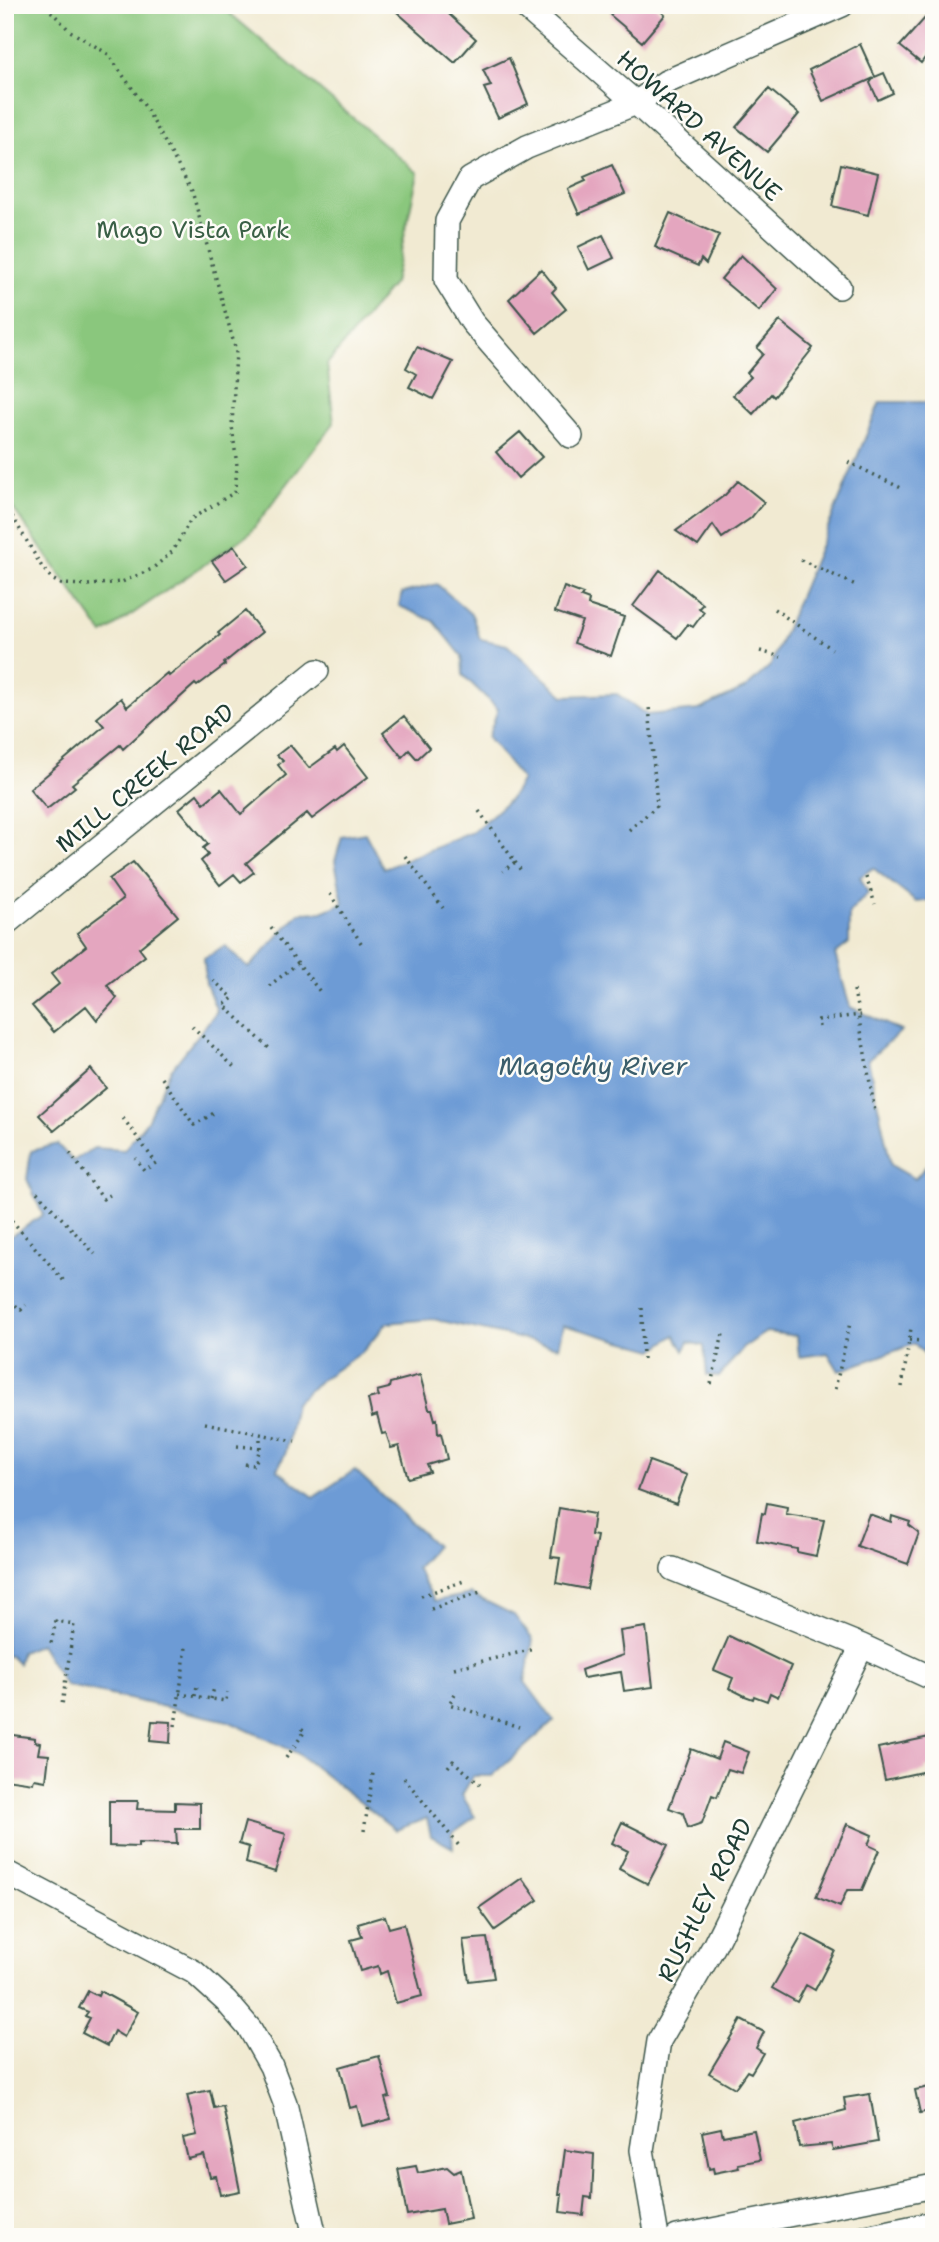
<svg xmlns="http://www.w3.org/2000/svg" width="939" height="2242" font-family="'Shantell Sans',sans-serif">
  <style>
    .green { fill: #8ac77d; stroke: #548258; stroke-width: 2 }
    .water { fill: #6d9bd5; stroke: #466c84; stroke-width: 2 }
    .building { fill: #e4a6bf }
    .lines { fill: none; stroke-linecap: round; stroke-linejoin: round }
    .minor-casing { stroke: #3e574c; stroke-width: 26 }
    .path { stroke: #3e574c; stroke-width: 3.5; stroke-dasharray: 2 5; stroke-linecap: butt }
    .minor { stroke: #fff; stroke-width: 23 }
    .labels { text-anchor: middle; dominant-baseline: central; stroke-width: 5; stroke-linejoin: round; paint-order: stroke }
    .street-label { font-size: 24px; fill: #1f3d34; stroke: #fdfcf7 }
    .park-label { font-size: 24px; fill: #3a6046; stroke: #fdfcf7 }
    .water-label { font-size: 26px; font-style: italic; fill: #3a5e6c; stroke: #fdfcf7 }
  </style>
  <rect width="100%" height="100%" fill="#fdfcf7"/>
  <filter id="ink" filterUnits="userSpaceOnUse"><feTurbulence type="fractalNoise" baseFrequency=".0143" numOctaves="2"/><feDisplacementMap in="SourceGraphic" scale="14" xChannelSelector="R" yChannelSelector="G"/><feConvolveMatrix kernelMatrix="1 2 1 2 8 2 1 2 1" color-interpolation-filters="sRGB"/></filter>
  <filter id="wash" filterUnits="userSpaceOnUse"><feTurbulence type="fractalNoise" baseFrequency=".00686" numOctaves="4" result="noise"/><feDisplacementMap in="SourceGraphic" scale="28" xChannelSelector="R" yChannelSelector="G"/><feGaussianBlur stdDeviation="1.57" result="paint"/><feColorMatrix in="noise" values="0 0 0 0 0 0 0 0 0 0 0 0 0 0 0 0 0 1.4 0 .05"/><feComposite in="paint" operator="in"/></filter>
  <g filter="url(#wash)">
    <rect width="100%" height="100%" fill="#f1ead2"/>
    <path class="green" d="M 5,5 L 220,5 L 418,173 L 394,283 L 327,364 L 334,423 L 249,534 L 103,634 L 5,497 Z"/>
    <path class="water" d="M 880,402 L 934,402 L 934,900 L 916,902 L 873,868 L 860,877 L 868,893 L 849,913 L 849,943 L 835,954 L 850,1007 L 901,1031 L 868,1060 L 891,1165 L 915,1179 L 934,1156 L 934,1362 L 914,1344 L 839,1371 L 828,1353 L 799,1357 L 797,1336 L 766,1332 L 743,1348 L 719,1377 L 707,1375 L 704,1346 L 689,1342 L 684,1351 L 675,1335 L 654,1350 L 563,1325 L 558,1347 L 433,1319 L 387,1323 L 364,1350 L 318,1382 L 295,1403 L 286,1452 L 277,1470 L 314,1497 L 355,1470 L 436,1546 L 416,1568 L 435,1601 L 471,1594 L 514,1615 L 533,1640 L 525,1682 L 554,1721 L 492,1776 L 473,1776 L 462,1795 L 475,1817 L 452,1833 L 453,1848 L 431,1836 L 427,1818 L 396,1830 L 297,1753 L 228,1721 L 65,1685 L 40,1644 L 21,1652 L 18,1664 L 9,1655 L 5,1657 L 5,1240 L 43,1215 L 27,1179 L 31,1151 L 57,1144 L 73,1161 L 94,1148 L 124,1150 L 147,1121 L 170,1071 L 217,1011 L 206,984 L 204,958 L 225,946 L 249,968 L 299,913 L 322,912 L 343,903 L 335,861 L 342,837 L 365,833 L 384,869 L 473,832 L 510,799 L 522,780 L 488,737 L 498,709 L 463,675 L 462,656 L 434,621 L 399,606 L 402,593 L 437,584 L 472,615 L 480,639 L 507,645 L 564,696 L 617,694 L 647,715 L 699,710 L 746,688 L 771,665 Z"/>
    <g id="blocks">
      <path class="building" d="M 389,5 L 439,5 L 476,39 L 455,63 Z
        M 619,5 L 654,5 L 665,15 L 642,42 L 610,15 Z
        M 934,8 L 934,46 L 921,63 L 900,46 Z
        M 860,44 L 875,77 L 884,73 L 893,93 L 878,100 L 870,83 L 874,78 L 823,101 L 809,70 Z
        M 509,58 L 528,104 L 498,118 L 484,88 L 491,86 L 483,70 Z
        M 769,89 L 799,114 L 767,152 L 736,127 Z
        M 841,164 L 878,173 L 868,215 L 832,206 Z
        M 612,165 L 625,194 L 579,214 L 568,189 L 586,181 L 584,177 Z
        M 670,213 L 719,235 L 706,264 L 701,259 L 698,266 L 655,247 Z
        M 603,235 L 614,258 L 589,270 L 578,247 Z
        M 741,255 L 777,289 L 759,311 L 721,279 Z
        M 541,269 L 556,288 L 552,292 L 566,309 L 537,333 L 509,299 Z
        M 780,321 L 813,348 L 774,397 L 771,394 L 753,414 L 733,395 L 751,377 L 747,373 L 763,354 L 757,348 Z
        M 417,347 L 453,362 L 433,399 L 409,387 L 416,374 L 406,368 Z
        M 520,432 L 542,457 L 518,478 L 496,452 Z
        M 738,481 L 764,502 L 751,518 L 722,538 L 713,525 L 698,546 L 676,531 L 725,495 Z
        M 234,546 L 248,565 L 226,580 L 212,561 Z
        M 660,570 L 703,604 L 699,608 L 704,612 L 693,627 L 688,624 L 677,638 L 633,606 Z
        M 564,587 L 583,594 L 581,597 L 589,600 L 588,605 L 624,617 L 611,656 L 574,643 L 582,621 L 555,612 Z
        M 245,611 L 262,632 L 224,663 L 225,665 L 197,686 L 195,684 L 123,749 L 120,745 L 72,784 L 75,787 L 47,809 L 30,789 L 104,726 L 97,718 L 121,698 L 127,707 L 167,673 L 169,676 L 220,635 L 218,633 Z
        M 404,716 L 429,748 L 417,759 L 409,750 L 402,757 L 383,733 Z
        M 290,745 L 309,768 L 335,749 L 337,752 L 344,746 L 368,777 L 312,819 L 307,813 L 246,863 L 254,872 L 241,882 L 234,874 L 220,885 L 201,861 L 208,855 L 203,848 L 208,844 L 179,809 L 197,794 L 204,803 L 221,789 L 241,814 L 286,775 L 278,765 L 283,761 L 277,755 Z
        M 133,862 L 178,916 L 139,948 L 145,956 L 107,985 L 117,998 L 97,1020 L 86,1006 L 54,1032 L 32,1006 L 59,984 L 51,974 L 86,946 L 77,933 L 123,899 L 109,879 Z
        M 91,1069 L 106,1088 L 54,1131 L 39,1115 Z
        M 420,1375 L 429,1409 L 432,1409 L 435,1420 L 437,1419 L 438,1434 L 441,1433 L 447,1459 L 427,1465 L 430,1472 L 408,1478 L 399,1446 L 391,1448 L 386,1433 L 382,1434 L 377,1415 L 372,1417 L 368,1399 L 379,1396 L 377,1391 L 389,1388 L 390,1383 Z
        M 649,1461 L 687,1475 L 676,1504 L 638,1490 Z
        M 767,1503 L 787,1507 L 786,1514 L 824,1520 L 816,1556 L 797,1552 L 797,1549 L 757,1541 L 762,1513 L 765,1514 Z
        M 559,1508 L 594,1514 L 591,1535 L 597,1536 L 587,1589 L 556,1583 L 560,1558 L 551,1557 Z
        M 869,1514 L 891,1522 L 892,1516 L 910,1522 L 909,1525 L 919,1533 L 908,1564 L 857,1546 Z
        M 646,1627 L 653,1687 L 624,1691 L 621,1672 L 583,1678 L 581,1670 L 623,1655 L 620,1631 Z
        M 729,1636 L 791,1666 L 778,1697 L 770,1693 L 767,1701 L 754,1696 L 753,1699 L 745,1696 L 729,1688 L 733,1678 L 714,1670 Z
        M 152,1721 L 171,1722 L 170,1743 L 150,1741 Z
        M 5,1734 L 35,1738 L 35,1742 L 40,1743 L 38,1754 L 49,1755 L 46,1781 L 34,1779 L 33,1783 L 5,1779 Z
        M 934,1736 L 934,1766 L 925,1768 L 926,1771 L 885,1780 L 878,1748 Z
        M 723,1742 L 749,1752 L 741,1773 L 728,1769 L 717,1797 L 712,1795 L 702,1823 L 688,1828 L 683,1813 L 669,1808 L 691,1749 L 717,1759 Z
        M 109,1801 L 138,1801 L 137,1809 L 175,1810 L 175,1802 L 200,1803 L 200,1829 L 176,1829 L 177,1844 L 138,1843 L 138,1847 L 109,1846 Z
        M 245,1822 L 286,1834 L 275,1872 L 246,1863 L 249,1847 L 239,1844 Z
        M 622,1822 L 668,1845 L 648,1884 L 619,1869 L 628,1851 L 612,1843 Z
        M 847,1824 L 872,1835 L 868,1845 L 879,1850 L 862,1890 L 847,1890 L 840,1907 L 816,1897 Z
        M 522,1878 L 538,1900 L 495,1930 L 479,1908 Z
        M 385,1916 L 389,1928 L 404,1924 L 422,1996 L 396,2003 L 387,1971 L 380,1974 L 378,1966 L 360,1971 L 351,1940 L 362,1937 L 358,1924 Z
        M 803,1934 L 835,1951 L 815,1990 L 806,1985 L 797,2002 L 772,1988 Z
        M 487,1938 L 494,1978 L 469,1981 L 463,1940 Z
        M 88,1991 L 98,1996 L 100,1991 L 138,2012 L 124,2037 L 114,2031 L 107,2046 L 82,2033 L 90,2018 L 85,2016 L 88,2012 L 79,2008 Z
        M 741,2020 L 764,2032 L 756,2048 L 763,2053 L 751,2073 L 747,2071 L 735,2088 L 709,2073 Z
        M 379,2056 L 390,2097 L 385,2098 L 391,2119 L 362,2126 L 357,2106 L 350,2108 L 340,2067 Z
        M 934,2086 L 934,2110 L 920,2113 L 915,2090 Z
        M 210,2090 L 214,2108 L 223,2106 L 240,2191 L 220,2195 L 216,2176 L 210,2177 L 204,2155 L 188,2159 L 183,2138 L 197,2135 L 187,2095 Z
        M 870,2094 L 878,2142 L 833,2150 L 831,2144 L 799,2147 L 795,2123 L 846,2110 L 844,2098 Z
        M 721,2128 L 723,2136 L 754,2130 L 760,2160 L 738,2164 L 739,2168 L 714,2173 L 713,2168 L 709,2169 L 702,2132 Z
        M 565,2150 L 594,2154 L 592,2198 L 585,2197 L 583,2215 L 560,2212 L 562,2194 L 559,2194 Z
        M 416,2166 L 418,2173 L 447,2167 L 454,2173 L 461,2170 L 471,2219 L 445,2224 L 442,2209 L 407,2215 L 398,2169 Z"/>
    </g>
  </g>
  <g filter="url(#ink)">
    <use href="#blocks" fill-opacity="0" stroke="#3e574c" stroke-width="2"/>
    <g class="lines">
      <g class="minor-casing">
        <path id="minor" d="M 523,5 L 636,103 L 839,287
          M 571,436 L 472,322 L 446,280 L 447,221 L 470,179 L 527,147 L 636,103 L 666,82 L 842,5
          M 5,924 L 317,671
          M 673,1569 L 862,1646
          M 5,1872 L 194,1972 L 226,2001 L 250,2029 L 271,2066 L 285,2103 L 315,2237
          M 657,2237 L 642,2150 L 659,2041 L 714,1946 L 862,1646 L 934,1679
          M 677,2237 L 934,2186
          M 866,2237 L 934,2223"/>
      </g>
      <path class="path" d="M 848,462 L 901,488
        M 5,504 L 42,567 L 52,579 L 61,584 L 88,585 L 122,582 L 152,569 L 173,551 L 191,519 L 235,492 L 237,466 L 232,426 L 236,351 L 192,191 L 146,108 L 108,54 L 70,31 L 45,5
        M 801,560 L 858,586
        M 774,609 L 832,649
        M 760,651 L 781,657
        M 479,811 L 515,862 L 503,871
        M 629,830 L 657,806 L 649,706
        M 405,856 L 443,908
        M 515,862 L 522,872
        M 866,877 L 875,904
        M 330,894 L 363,946
        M 271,928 L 321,993
        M 213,980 L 233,998 L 224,1005 L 271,1050
        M 269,986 L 298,963
        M 854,990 L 875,1112
        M 192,1026 L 237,1070
        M 819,1027 L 818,1020 L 861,1015
        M 162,1078 L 194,1125 L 214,1113
        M 123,1118 L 156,1163 L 144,1170 L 135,1158
        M 70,1153 L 103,1199 L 110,1195
        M 37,1192 L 95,1254
        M 7,1215 L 64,1281
        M 5,1295 L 12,1287
        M 5,1296 L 21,1310 L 26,1305
        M 642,1308 L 643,1362
        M 909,1340 L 923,1341
        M 711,1384 L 723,1334
        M 902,1387 L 911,1328
        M 835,1389 L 850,1323
        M 205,1423 L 295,1441
        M 237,1446 L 260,1448 L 255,1465 L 243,1464
        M 260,1448 L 260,1434
        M 421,1596 L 464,1581
        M 431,1609 L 483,1591
        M 51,1643 L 56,1621 L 74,1624 L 62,1705
        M 454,1668 L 534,1649
        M 179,1694 L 226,1701 L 227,1692
        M 455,1694 L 449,1704 L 519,1727
        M 195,1696 L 197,1686
        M 211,1699 L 214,1688
        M 175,1726 L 186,1647
        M 286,1758 L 305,1731 L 298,1726
        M 448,1767 L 453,1761 L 480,1784
        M 404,1778 L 460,1847
        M 364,1831 L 373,1773"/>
      <use href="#minor" class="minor"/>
    </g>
  </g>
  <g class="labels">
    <g class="street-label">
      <text transform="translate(699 126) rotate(42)">HOWARD AVENUE</text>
      <text transform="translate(145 778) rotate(-39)">MILL CREEK ROAD</text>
      <text transform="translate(705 1900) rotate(-63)">RUSHLEY ROAD</text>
    </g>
    <g class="park-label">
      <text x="193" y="230">Mago Vista Park</text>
    </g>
    <g class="water-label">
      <text x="593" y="1065">Magothy River</text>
    </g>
  </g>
  <rect width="939" height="2242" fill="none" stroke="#fdfcf7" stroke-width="28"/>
</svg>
